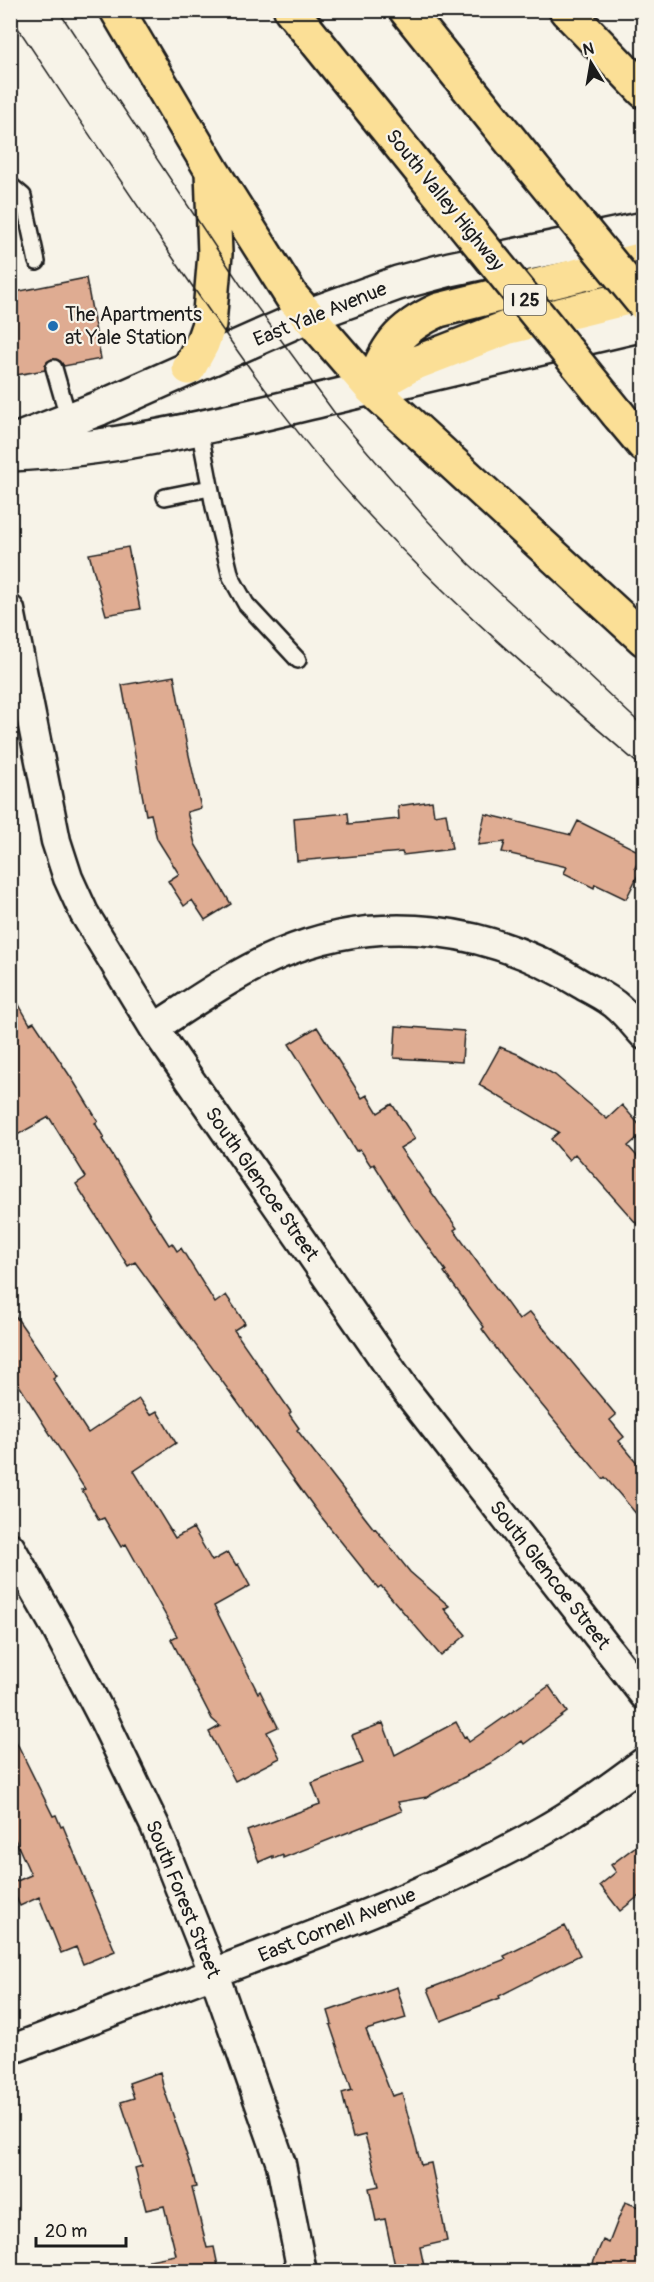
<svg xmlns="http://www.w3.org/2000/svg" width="654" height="2282" font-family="Pangolin,sans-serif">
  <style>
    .building { fill: #dfac92; stroke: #1c1c1c; stroke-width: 1.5 }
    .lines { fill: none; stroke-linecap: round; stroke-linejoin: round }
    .lane-casing { stroke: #1c1c1c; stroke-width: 20 }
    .street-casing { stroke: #1c1c1c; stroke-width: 33 }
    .secondary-casing { stroke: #1c1c1c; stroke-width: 38 }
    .highway-casing { stroke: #1c1c1c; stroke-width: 38 }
    .lane { stroke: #f7f3e8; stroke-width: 15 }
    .street { stroke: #f7f3e8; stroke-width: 28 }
    .secondary { stroke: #f7f3e8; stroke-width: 33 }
    .highway { stroke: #fbdf96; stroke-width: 33 }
    .tram { stroke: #1c1c1c; stroke-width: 1.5 }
    .highway-bridge-casing { stroke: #1c1c1c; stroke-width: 38; stroke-linecap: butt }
    .highway-bridge { stroke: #fbdf96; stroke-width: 33 }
    .poi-dot { fill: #1f6fb2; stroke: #f7f3e8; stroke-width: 2 }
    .labels { text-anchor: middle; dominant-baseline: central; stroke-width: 4.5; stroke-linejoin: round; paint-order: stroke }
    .shield { fill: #f7f3e8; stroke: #5e5c59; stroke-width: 1.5 }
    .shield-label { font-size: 18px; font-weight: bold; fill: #1c1c1c }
    .street-label { font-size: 20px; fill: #1c1c1c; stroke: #f7f3e8 }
    .poi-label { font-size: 20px; fill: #1c1c1c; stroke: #f7f3e8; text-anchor: start }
  </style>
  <rect width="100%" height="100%" fill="#f7f3e8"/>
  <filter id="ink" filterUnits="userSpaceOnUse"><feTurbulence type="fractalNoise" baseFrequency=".0167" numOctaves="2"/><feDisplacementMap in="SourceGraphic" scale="12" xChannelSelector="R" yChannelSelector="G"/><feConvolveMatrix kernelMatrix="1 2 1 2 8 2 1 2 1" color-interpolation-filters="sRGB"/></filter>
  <g filter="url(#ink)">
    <path class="building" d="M 86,278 L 101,359 L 64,366 L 60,361 L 52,359 L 47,362 L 45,370 L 10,376 L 10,293 Z
      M 128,547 L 140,609 L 106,615 L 89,554 Z
      M 174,676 L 186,742 L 201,808 L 187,812 L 195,844 L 231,904 L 205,920 L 192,900 L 184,906 L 168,881 L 179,874 L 157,839 L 151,814 L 146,815 L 122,685 Z
      M 432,801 L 434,815 L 446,813 L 452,849 L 403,855 L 402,852 L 297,861 L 294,818 L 348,813 L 349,824 L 399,819 L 398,806 Z
      M 485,814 L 571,835 L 578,821 L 642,853 L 635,868 L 640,871 L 626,899 L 595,884 L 594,888 L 564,873 L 567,867 L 502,852 L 505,842 L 478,845 Z
      M 10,989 L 30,1024 L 34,1022 L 74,1082 L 98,1121 L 95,1123 L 104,1138 L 102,1139 L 162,1234 L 169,1245 L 172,1243 L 177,1251 L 181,1248 L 215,1303 L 226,1295 L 245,1323 L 234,1330 L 291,1412 L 289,1414 L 299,1428 L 297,1430 L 374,1529 L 375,1528 L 410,1572 L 449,1606 L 444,1609 L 466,1635 L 441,1656 L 381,1586 L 378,1588 L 319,1514 L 135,1262 L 128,1266 L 76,1184 L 86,1177 L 49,1117 L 10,1139 Z
      M 396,1026 L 464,1031 L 462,1062 L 394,1058 Z
      M 317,1027 L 362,1098 L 367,1095 L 378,1113 L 392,1104 L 415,1139 L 400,1148 L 457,1228 L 454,1230 L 519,1320 L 530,1312 L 616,1415 L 610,1420 L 624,1437 L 619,1441 L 644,1471 L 644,1523 L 605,1477 L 603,1479 L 507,1363 L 482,1329 L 484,1327 L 444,1272 L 446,1271 L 409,1220 L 374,1164 L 371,1166 L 360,1149 L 356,1151 L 289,1044 Z
      M 500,1047 L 520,1055 L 555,1075 L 607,1119 L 622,1105 L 644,1130 L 644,1132 L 628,1146 L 644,1164 L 644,1232 L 575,1154 L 569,1160 L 551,1139 L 559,1132 L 479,1085 Z
      M 10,1308 L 57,1376 L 53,1379 L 88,1433 L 139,1399 L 150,1415 L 157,1411 L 176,1443 L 134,1471 L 175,1538 L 193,1528 L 212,1561 L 228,1552 L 236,1565 L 238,1564 L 250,1586 L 214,1606 L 258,1693 L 260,1691 L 278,1727 L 267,1732 L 280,1758 L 235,1781 L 209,1732 L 220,1726 L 212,1719 L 171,1639 L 177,1636 L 126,1544 L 121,1547 L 104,1518 L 99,1520 L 82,1490 L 85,1489 L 10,1371 Z
      M 549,1686 L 567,1712 L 524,1744 L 522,1741 L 496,1760 L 427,1797 L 398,1802 L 402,1811 L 283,1858 L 283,1855 L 273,1859 L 273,1856 L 259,1862 L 247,1831 L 320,1804 L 312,1783 L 363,1763 L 352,1735 L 383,1723 L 395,1755 L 456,1722 L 464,1737 L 466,1736 L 469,1742 Z
      M 10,1729 L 53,1816 L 56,1815 L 61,1827 L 63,1826 L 115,1951 L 83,1964 L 76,1947 L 61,1953 L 39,1897 L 20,1906 L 10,1884 L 31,1875 L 10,1828 Z
      M 644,1840 L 644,1892 L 620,1911 L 600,1885 L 616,1872 L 611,1865 Z
      M 565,1926 L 580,1955 L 499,1996 L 500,1998 L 441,2021 L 428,1989 L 506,1959 L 504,1956 Z
      M 397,1987 L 406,2018 L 366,2030 L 392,2096 L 402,2093 L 421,2165 L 431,2163 L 447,2241 L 420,2247 L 425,2271 L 396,2271 L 385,2219 L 376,2221 L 369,2188 L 379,2186 L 365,2135 L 353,2138 L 342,2093 L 352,2090 L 330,2025 L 332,2024 L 328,2011 Z
      M 160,2072 L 163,2086 L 192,2170 L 196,2187 L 192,2188 L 207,2248 L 214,2247 L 219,2271 L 150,2271 L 149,2260 L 176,2255 L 164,2206 L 146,2210 L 135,2168 L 142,2166 L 121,2102 L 134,2098 L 129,2083 Z
      M 625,2202 L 644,2209 L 644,2271 L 614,2271 L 593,2263 L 603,2240 L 609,2243 Z"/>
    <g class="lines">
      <g class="lane-casing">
        <path id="lane" d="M 10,185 L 23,196 L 37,262
          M 54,368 L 69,420
          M 199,428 L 214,507 L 231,577 L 246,604 L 298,660
          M 165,497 L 210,488"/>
      </g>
      <g class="street-casing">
        <path id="street" d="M 10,610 L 56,841 L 68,878 L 84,913 L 154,1028 L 404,1388 L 644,1695
          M 154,1028 C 195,1002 235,973 280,954 C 380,911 490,927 581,984 C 593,991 609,998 619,1008 C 628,1016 636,1027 644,1035
          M 10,1547 L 55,1626 L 103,1718 L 155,1826 L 214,1974 L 281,2164 L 302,2272
          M 10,2050 C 101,2016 192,1982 282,1947 C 371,1913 459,1878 542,1831 C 578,1811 611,1787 644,1762"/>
      </g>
      <g class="secondary-casing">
        <path id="secondary" d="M 10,443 L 100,408 L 307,316 L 398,283 L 450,269 L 644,229
          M 10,454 C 119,450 223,423 329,398 C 433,373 538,349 644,324"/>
      </g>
      <g class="highway-casing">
        <path id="highway" d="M 117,10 L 211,169 L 292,297 L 371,388 L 644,639
          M 291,10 L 433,186
          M 406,10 L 531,166
          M 566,10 L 644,91
          M 189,368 L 202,344 L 209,324 L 215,254 L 212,171
          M 371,388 C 387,347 397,329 439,310 L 644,259
          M 371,388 L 413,364 L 506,328 L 644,294
          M 618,414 L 644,445"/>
      </g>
      <use href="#lane" class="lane"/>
      <use href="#street" class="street"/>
      <use href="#secondary" class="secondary"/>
      <use href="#highway" class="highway"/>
      <path class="tram" d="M 58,10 L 240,284 L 339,419 L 427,520 L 469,564 L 644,727
        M 10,16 C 63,96 117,176 171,255 C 229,340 287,425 356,501 C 445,599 544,683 644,769"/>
      <g class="highway-bridge-casing">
        <path id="highway-bridge" d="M 531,166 L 644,304
          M 433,186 L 618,414"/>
      </g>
      <use href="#highway-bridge" class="highway-bridge"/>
    </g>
  </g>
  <circle class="poi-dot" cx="53" cy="326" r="6"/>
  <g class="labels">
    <rect class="shield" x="504" y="285" width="42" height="30" rx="4.5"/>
    <g class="shield-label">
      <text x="525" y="300">I 25</text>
    </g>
    <g class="street-label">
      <text transform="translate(445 200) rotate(51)">South Valley Highway</text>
      <text transform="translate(320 314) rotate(-22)">East Yale Avenue</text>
      <text transform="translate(262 1184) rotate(55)">South Glencoe Street</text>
      <text transform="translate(550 1575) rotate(52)">South Glencoe Street</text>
      <text transform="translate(183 1899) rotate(68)">South Forest Street</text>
      <text transform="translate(337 1925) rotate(-22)">East Cornell Avenue</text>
    </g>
    <g class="poi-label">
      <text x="65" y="314">The Apartments<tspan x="65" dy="23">at Yale Station</tspan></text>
    </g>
  </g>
  <rect width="654" height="2282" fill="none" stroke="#f7f3e8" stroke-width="36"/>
  <rect x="18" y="18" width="618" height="2246" fill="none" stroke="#1c1c1c" stroke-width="2" filter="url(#ink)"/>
  <g transform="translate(591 63) rotate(349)" stroke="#f7f3e8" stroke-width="4.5" paint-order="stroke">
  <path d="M0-4.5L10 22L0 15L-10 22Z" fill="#1c1c1c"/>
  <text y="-9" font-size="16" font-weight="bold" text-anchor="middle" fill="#1c1c1c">N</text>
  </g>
  <path d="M36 2237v9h90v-9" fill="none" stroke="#1c1c1c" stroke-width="3"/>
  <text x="45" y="2237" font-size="18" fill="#1c1c1c" stroke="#f7f3e8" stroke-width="4.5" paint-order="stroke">20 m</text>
</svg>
